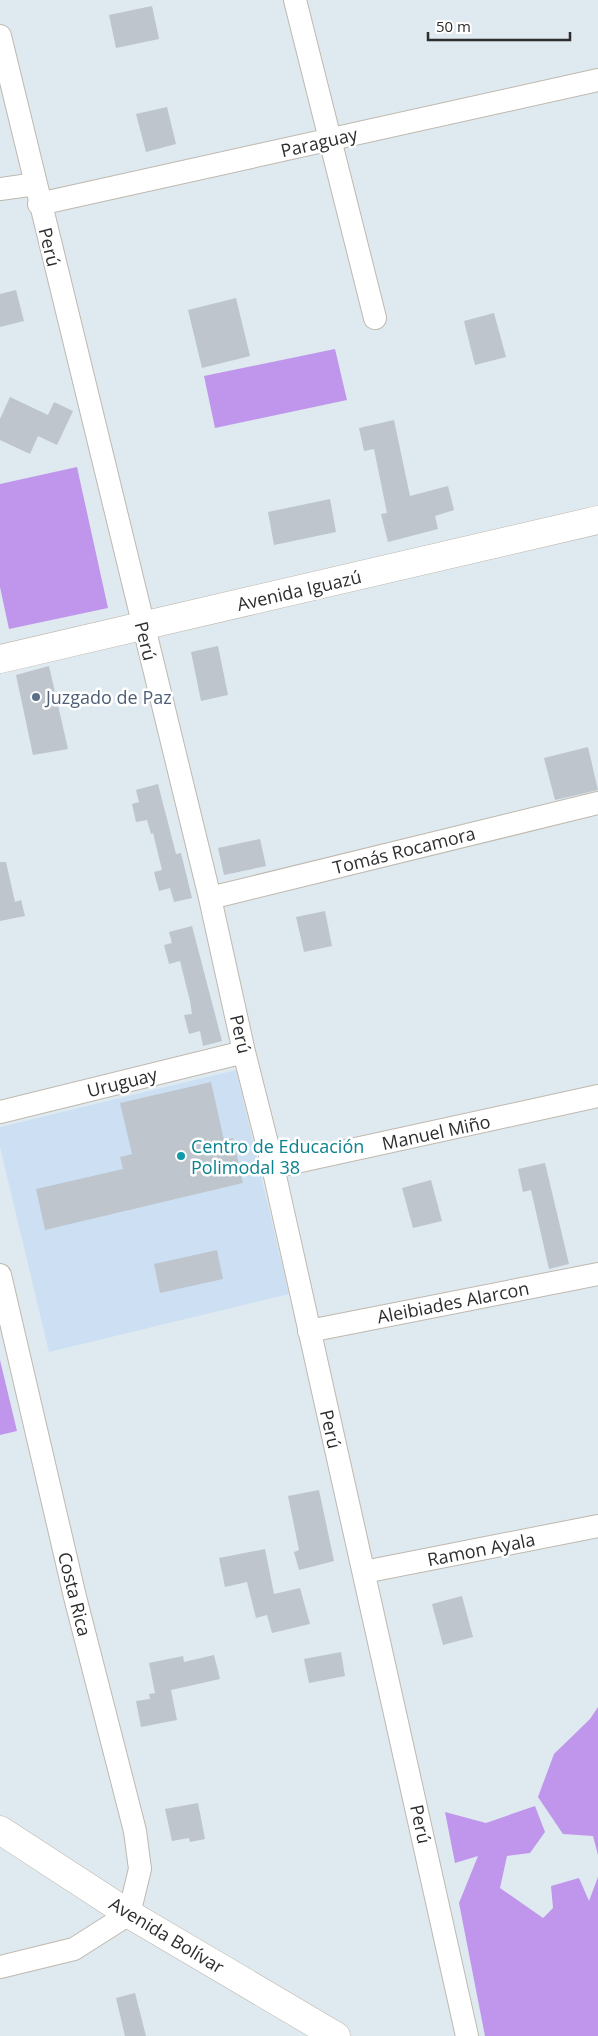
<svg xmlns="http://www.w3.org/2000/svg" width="598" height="2036" font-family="'Open Sans',sans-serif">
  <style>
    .education { fill: #cde0f3 }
    .green { fill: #bf96ec }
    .building { fill: #bec5cc }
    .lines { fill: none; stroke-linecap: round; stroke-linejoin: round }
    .minor-casing { stroke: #beb9ae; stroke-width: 24 }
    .secondary-casing { stroke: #beb9ae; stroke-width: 29 }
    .minor { stroke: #fff; stroke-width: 22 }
    .secondary { stroke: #fff; stroke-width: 28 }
    .service-dot { fill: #5c6f8a; stroke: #fff; stroke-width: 2 }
    .culture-dot { fill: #0f9aa8; stroke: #fff; stroke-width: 2 }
    .labels { text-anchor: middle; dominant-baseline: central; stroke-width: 5; stroke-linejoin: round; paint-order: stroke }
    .street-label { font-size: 18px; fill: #2d2d2d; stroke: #fff }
    .service-label { font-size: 18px; fill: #4e5e75; stroke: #fff; text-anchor: start }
    .culture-label { font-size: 18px; fill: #0d838f; stroke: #fff; text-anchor: start }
  </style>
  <rect width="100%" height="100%" fill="#dfe9f0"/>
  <path class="education" d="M 236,1070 L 289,1294 L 49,1352 L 0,1147 L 0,1127 Z"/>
  <path class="green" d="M 335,349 L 347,400 L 215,428 L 204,376 Z
    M 77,467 L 108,608 L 9,629 L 0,587 L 0,484 Z
    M 0,1360 L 17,1431 L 0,1435 Z
    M 598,1707 L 598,1855 L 593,1836 L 563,1834 L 538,1797 L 554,1754 L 590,1719 Z
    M 535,1806 L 545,1832 L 530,1853 L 507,1856 L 500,1888 L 543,1918 L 553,1908 L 551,1886 L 579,1878 L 589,1901 L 598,1877 L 598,2036 L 485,2036 L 459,1903 L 478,1856 L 455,1863 L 445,1812 L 486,1823 Z"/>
  <path class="building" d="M 152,6 L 159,39 L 116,48 L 109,15 Z
    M 167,107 L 176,144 L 146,152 L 136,114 Z
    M 16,290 L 24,321 L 0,327 L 0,294 Z
    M 236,298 L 250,356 L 202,368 L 188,310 Z
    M 494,313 L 506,357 L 475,365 L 464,321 Z
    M 10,397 L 48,415 L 54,402 L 73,411 L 57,445 L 38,436 L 30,454 L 0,440 L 0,419 Z
    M 394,420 L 410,496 L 448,486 L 454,510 L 435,516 L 438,529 L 388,542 L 381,514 L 387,513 L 374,449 L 364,451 L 359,428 Z
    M 330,499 L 336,532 L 274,545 L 268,512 Z
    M 218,646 L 228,695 L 201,701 L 191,652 Z
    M 49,666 L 68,749 L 33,755 L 16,675 Z
    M 588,747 L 598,790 L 555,800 L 544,758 Z
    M 158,784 L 176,854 L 181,853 L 192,898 L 174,902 L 170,888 L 159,891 L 154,872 L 162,870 L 153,833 L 151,834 L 147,820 L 136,822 L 132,804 L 139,802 L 136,790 Z
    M 260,839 L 266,866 L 224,875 L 218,848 Z
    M 0,862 L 6,862 L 15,902 L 21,900 L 25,916 L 0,921 Z
    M 325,911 L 332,946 L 304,952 L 296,917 Z
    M 192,926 L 222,1041 L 203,1046 L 200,1031 L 189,1034 L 184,1015 L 192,1014 L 190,1001 L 180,961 L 169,964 L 164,945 L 172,943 L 169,932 Z
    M 211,1082 L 224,1140 L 233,1138 L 243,1183 L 45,1230 L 36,1189 L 123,1169 L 120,1157 L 132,1154 L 120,1103 Z
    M 545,1163 L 569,1264 L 549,1269 L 531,1190 L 523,1192 L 518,1169 Z
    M 431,1180 L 442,1221 L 413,1228 L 402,1188 Z
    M 217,1250 L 223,1279 L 160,1293 L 154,1264 Z
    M 319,1490 L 334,1561 L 299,1570 L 294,1552 L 299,1550 L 288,1496 Z
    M 265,1549 L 274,1594 L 300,1588 L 310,1624 L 272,1633 L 267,1615 L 256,1618 L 247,1582 L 225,1587 L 219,1558 Z
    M 462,1596 L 473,1637 L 443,1645 L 432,1604 Z
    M 341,1652 L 345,1676 L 309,1683 L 304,1659 Z
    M 214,1655 L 220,1679 L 171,1690 L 177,1720 L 141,1727 L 136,1701 L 150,1699 L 149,1694 L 155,1693 L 149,1663 L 183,1656 L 184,1662 Z
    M 198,1803 L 205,1839 L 190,1842 L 189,1838 L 172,1841 L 165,1809 Z
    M 135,1993 L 146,2036 L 125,2036 L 116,1998 Z"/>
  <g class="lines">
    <g class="minor-casing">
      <path id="minor" d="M 295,0 L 375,318
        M 0,36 L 210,898 L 244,1052 L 273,1167 L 467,2036
        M 0,189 L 36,184
        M 39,204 L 598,80
        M 210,898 L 598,803
        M 0,1112 L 244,1052
        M 273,1167 L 598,1096
        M 0,1275 L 75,1597 L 135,1831 L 140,1869 L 129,1914 L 74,1949 L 0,1967
        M 309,1331 L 598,1274
        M 364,1572 L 598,1526"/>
    </g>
    <g class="secondary-casing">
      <path id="secondary" d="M 0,659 L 598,520
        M 0,1830 L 129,1914 L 336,2036"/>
    </g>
    <use href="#minor" class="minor"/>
    <use href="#secondary" class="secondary"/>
  </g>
  <circle class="service-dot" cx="36" cy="697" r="5"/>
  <circle class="culture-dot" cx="181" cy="1156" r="5"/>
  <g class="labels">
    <g class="street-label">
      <text transform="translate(319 142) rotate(-13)">Paraguay</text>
      <text transform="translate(50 247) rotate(76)">Perú</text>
      <text transform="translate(299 590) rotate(-13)">Avenida Iguazú</text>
      <text transform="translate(146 641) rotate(76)">Perú</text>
      <text transform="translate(404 850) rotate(-14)">Tomás Rocamora</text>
      <text transform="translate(241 1034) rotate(77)">Perú</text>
      <text transform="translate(122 1082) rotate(-14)">Uruguay</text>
      <text transform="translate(436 1132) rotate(-12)">Manuel Miño</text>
      <text transform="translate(453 1302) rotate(-11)">Aleibiades Alarcon</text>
      <text transform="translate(331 1429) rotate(77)">Perú</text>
      <text transform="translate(481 1549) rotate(-11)">Ramon Ayala</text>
      <text transform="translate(75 1594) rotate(76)">Costa Rica</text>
      <text transform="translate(421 1824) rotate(78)">Perú</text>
      <text transform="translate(167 1935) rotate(31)">Avenida Bolívar</text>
    </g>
    <g class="service-label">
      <text x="46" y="697">Juzgado de Paz</text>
    </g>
    <g class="culture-label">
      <text x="191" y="1146">Centro de Educación<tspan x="191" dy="21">Polimodal 38</tspan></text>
    </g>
  </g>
  <path d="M428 32v8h142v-8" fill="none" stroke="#2d2d2d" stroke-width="2.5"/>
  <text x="436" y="32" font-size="15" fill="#2d2d2d" stroke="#ffffff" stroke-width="4" paint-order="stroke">50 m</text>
</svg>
